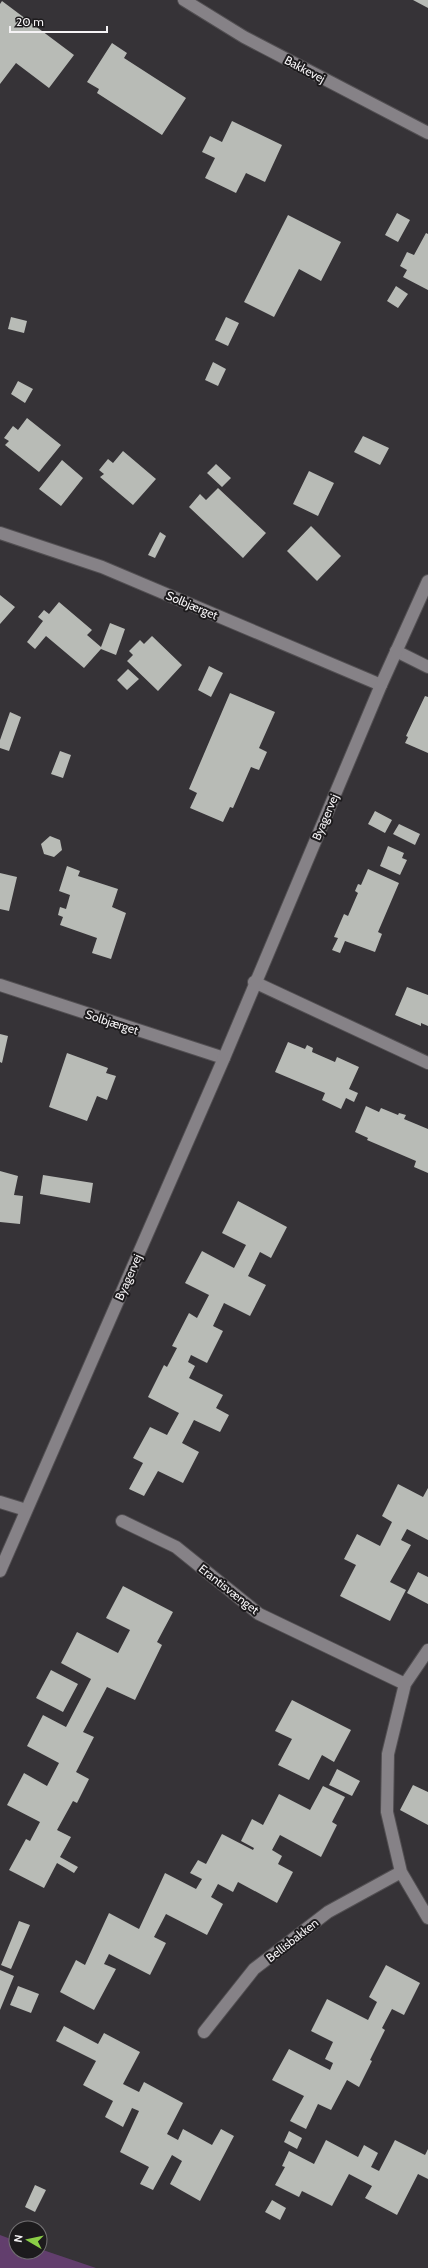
<svg xmlns="http://www.w3.org/2000/svg" width="428" height="2268" font-family="Cabin,sans-serif">
  <style>
    .green { fill: #623e6d }
    .building { fill: #b8bbb6 }
    .lines { fill: none; stroke-linecap: round; stroke-linejoin: round }
    .street-casing { stroke: #524f52; stroke-width: 14 }
    .secondary-casing { stroke: #524f52; stroke-width: 14 }
    .street { stroke: #868287; stroke-width: 12 }
    .secondary { stroke: #868287; stroke-width: 12 }
    .labels { text-anchor: middle; dominant-baseline: central; stroke-width: 4; stroke-linejoin: round; paint-order: stroke }
    .street-label { font-size: 12px; fill: #f5f3f5; stroke: #1d1b1d }
  </style>
  <rect width="100%" height="100%" fill="#363337"/>
  <path class="green" d="M 0,2235 L 16,2241 L 16,2252 L 40,2252 L 40,2249 L 96,2268 L 0,2268 Z"/>
  <path class="building" d="M 413,0 L 428,0 L 428,8 Z
    M 2,1 L 74,55 L 49,88 L 16,63 L 0,84 L 0,4 Z
    M 112,43 L 127,53 L 124,58 L 186,98 L 162,135 L 97,93 L 99,89 L 87,82 Z
    M 232,121 L 282,145 L 265,182 L 246,173 L 236,193 L 205,178 L 215,158 L 202,152 L 210,136 L 222,142 Z
    M 397,213 L 410,220 L 398,242 L 385,235 Z
    M 288,215 L 341,242 L 321,281 L 299,269 L 274,317 L 244,302 Z
    M 426,233 L 428,234 L 428,290 L 403,277 L 407,270 L 400,266 L 407,252 L 414,255 Z
    M 396,286 L 408,294 L 398,308 L 387,301 Z
    M 11,317 L 27,321 L 24,333 L 8,329 Z
    M 226,317 L 239,323 L 228,346 L 215,340 Z
    M 213,362 L 226,369 L 218,386 L 205,380 Z
    M 18,381 L 33,389 L 25,403 L 11,394 Z
    M 27,418 L 61,445 L 39,472 L 5,445 L 9,441 L 4,438 L 13,426 L 18,430 Z
    M 363,436 L 389,448 L 380,465 L 354,452 Z
    M 123,451 L 156,479 L 133,505 L 100,477 L 104,474 L 99,470 L 108,459 L 113,463 Z
    M 62,460 L 83,478 L 61,506 L 39,489 Z
    M 216,464 L 231,478 L 222,487 L 207,473 Z
    M 309,471 L 334,483 L 318,516 L 293,504 Z
    M 218,488 L 266,533 L 243,558 L 189,507 L 200,494 L 206,500 Z
    M 311,526 L 341,556 L 317,581 L 287,551 Z
    M 160,532 L 166,536 L 155,558 L 148,555 Z
    M 0,595 L 15,607 L 0,624 Z
    M 59,602 L 92,630 L 87,635 L 101,647 L 110,623 L 125,629 L 116,655 L 101,649 L 84,668 L 46,636 L 35,649 L 27,642 L 43,621 L 38,617 L 44,610 L 49,614 Z
    M 152,636 L 182,665 L 158,691 L 127,661 L 133,655 L 129,651 L 140,640 L 144,644 Z
    M 209,666 L 223,673 L 211,697 L 198,690 Z
    M 128,669 L 139,679 L 127,690 L 117,680 Z
    M 230,693 L 275,712 L 259,748 L 267,752 L 259,770 L 251,767 L 233,808 L 230,807 L 223,822 L 190,808 L 197,793 L 189,789 Z
    M 425,696 L 428,697 L 428,753 L 405,743 L 408,737 L 406,736 Z
    M 10,712 L 21,717 L 9,751 L 0,748 L 0,740 Z
    M 60,751 L 71,755 L 63,778 L 51,774 Z
    M 375,811 L 392,820 L 385,833 L 368,824 Z
    M 399,824 L 420,834 L 415,845 L 393,834 Z
    M 50,836 L 60,840 L 62,850 L 54,857 L 44,854 L 41,844 Z
    M 388,846 L 404,853 L 402,858 L 407,860 L 400,875 L 380,866 Z
    M 67,866 L 80,871 L 78,876 L 118,889 L 112,907 L 126,913 L 111,959 L 92,953 L 97,938 L 60,925 L 63,917 L 58,915 L 60,907 L 66,909 L 70,895 L 59,891 Z
    M 368,869 L 399,883 L 378,932 L 382,934 L 375,952 L 345,941 L 340,953 L 332,950 L 338,938 L 334,937 L 344,914 L 348,916 L 358,893 L 355,891 L 358,884 L 361,885 Z
    M 0,873 L 17,877 L 9,911 L 0,909 Z
    M 407,987 L 428,995 L 428,1026 L 421,1023 L 421,1026 L 395,1015 Z
    M 0,1034 L 8,1036 L 2,1063 L 0,1062 Z
    M 288,1042 L 305,1049 L 307,1045 L 313,1048 L 312,1052 L 335,1062 L 337,1057 L 359,1067 L 349,1089 L 358,1093 L 354,1102 L 346,1098 L 341,1109 L 322,1100 L 325,1093 L 275,1072 Z
    M 67,1053 L 108,1068 L 106,1073 L 116,1076 L 107,1100 L 97,1096 L 87,1121 L 49,1107 Z
    M 366,1106 L 379,1112 L 381,1108 L 398,1115 L 399,1113 L 406,1115 L 404,1119 L 428,1129 L 428,1173 L 414,1167 L 416,1161 L 367,1140 L 368,1138 L 355,1132 Z
    M 0,1171 L 18,1176 L 14,1195 L 23,1196 L 20,1224 L 0,1222 Z
    M 43,1175 L 93,1183 L 90,1203 L 40,1194 Z
    M 238,1201 L 287,1227 L 271,1258 L 260,1252 L 248,1276 L 266,1285 L 250,1316 L 224,1303 L 213,1326 L 223,1331 L 207,1363 L 191,1355 L 188,1362 L 195,1366 L 189,1378 L 223,1395 L 216,1408 L 229,1415 L 220,1432 L 194,1420 L 182,1443 L 199,1452 L 183,1483 L 158,1471 L 144,1496 L 129,1489 L 143,1463 L 133,1458 L 150,1427 L 167,1435 L 179,1413 L 148,1397 L 164,1365 L 167,1367 L 177,1348 L 172,1346 L 189,1313 L 197,1318 L 209,1295 L 185,1283 L 202,1251 L 234,1268 L 246,1245 L 222,1233 Z
    M 398,1484 L 423,1497 L 428,1488 L 428,1540 L 407,1529 L 401,1540 L 411,1545 L 390,1582 L 406,1590 L 390,1621 L 340,1596 L 356,1565 L 344,1559 L 357,1534 L 380,1546 L 392,1522 L 382,1516 Z
    M 418,1572 L 428,1577 L 428,1604 L 407,1593 Z
    M 123,1586 L 173,1612 L 157,1642 L 162,1645 L 135,1700 L 107,1687 L 83,1732 L 94,1737 L 76,1772 L 89,1779 L 77,1803 L 73,1801 L 57,1830 L 71,1837 L 60,1857 L 78,1867 L 74,1873 L 57,1863 L 44,1888 L 9,1870 L 26,1839 L 30,1841 L 40,1822 L 7,1805 L 24,1773 L 47,1786 L 59,1763 L 27,1746 L 43,1715 L 66,1727 L 91,1679 L 61,1663 L 77,1632 L 118,1653 L 130,1630 L 106,1618 Z
    M 51,1670 L 78,1684 L 63,1712 L 36,1698 Z
    M 292,1700 L 351,1730 L 334,1762 L 322,1755 L 309,1780 L 278,1765 L 292,1739 L 275,1731 Z
    M 337,1769 L 360,1781 L 352,1796 L 329,1785 Z
    M 413,1785 L 428,1792 L 428,1825 L 400,1810 Z
    M 323,1786 L 345,1797 L 332,1822 L 337,1825 L 321,1857 L 280,1835 L 272,1850 L 282,1856 L 278,1864 L 293,1872 L 277,1903 L 238,1882 L 233,1892 L 218,1884 L 211,1897 L 223,1904 L 207,1935 L 166,1914 L 154,1937 L 166,1943 L 150,1975 L 109,1954 L 104,1964 L 116,1969 L 94,2010 L 60,1992 L 76,1960 L 85,1965 L 109,1913 L 139,1929 L 165,1873 L 196,1889 L 202,1879 L 190,1873 L 198,1860 L 206,1864 L 222,1834 L 253,1850 L 254,1848 L 241,1841 L 252,1819 L 263,1825 L 279,1794 L 310,1810 Z
    M 19,1921 L 30,1925 L 11,1969 L 1,1965 Z
    M 386,1965 L 420,1983 L 404,2015 L 392,2009 L 382,2028 L 385,2030 L 370,2060 L 372,2061 L 359,2087 L 347,2080 L 331,2110 L 318,2104 L 306,2129 L 290,2121 L 304,2096 L 272,2080 L 289,2049 L 330,2070 L 333,2063 L 325,2059 L 333,2042 L 311,2031 L 327,1999 L 368,2020 L 377,2002 L 369,1997 Z
    M 0,1970 L 14,1976 L 0,2010 Z
    M 18,1986 L 39,1994 L 31,2013 L 10,2005 Z
    M 64,2026 L 98,2044 L 104,2033 L 140,2052 L 123,2084 L 139,2092 L 144,2082 L 183,2103 L 167,2134 L 178,2140 L 183,2129 L 212,2145 L 221,2129 L 234,2136 L 200,2201 L 170,2184 L 182,2161 L 172,2155 L 153,2190 L 140,2184 L 149,2167 L 120,2152 L 139,2111 L 132,2108 L 123,2127 L 105,2117 L 113,2101 L 83,2085 L 96,2061 L 56,2041 Z
    M 289,2131 L 302,2138 L 297,2149 L 284,2142 Z
    M 326,2140 L 358,2157 L 364,2145 L 378,2153 L 371,2167 L 379,2171 L 395,2140 L 425,2155 L 428,2149 L 428,2179 L 418,2174 L 397,2215 L 365,2198 L 372,2186 L 349,2174 L 332,2206 L 302,2191 L 299,2197 L 275,2185 L 285,2167 L 282,2166 L 289,2151 L 314,2164 Z
    M 35,2185 L 46,2190 L 35,2212 L 25,2207 Z
    M 272,2200 L 286,2208 L 280,2220 L 265,2212 Z"/>
  <g class="lines">
    <g class="street-casing">
      <path id="street" d="M 0,533 L 102,567 L 381,685
        M 396,651 L 428,667
        M 254,982 L 428,1063
        M 0,985 L 224,1058
        M 0,1502 L 26,1510
        M 122,1521 L 176,1547 L 259,1614 L 405,1684
        M 428,1650 L 405,1684 L 388,1754 L 387,1812 L 401,1872 L 428,1918
        M 204,2032 L 254,1969 L 328,1912 L 401,1872"/>
    </g>
    <g class="secondary-casing">
      <path id="secondary" d="M 184,0 L 244,37 L 428,133
        M 0,1571 L 224,1058 L 381,685 L 428,581"/>
    </g>
    <use href="#street" class="street"/>
    <use href="#secondary" class="secondary"/>
  </g>
  <g class="labels">
    <g class="street-label">
      <text transform="translate(305 69) rotate(28)">Bakkevej</text>
      <text transform="translate(192 605) rotate(23)">Solbjærget</text>
      <text transform="translate(325 817) rotate(-67)">Byagervej</text>
      <text transform="translate(112 1022) rotate(18)">Solbjærget</text>
      <text transform="translate(128 1277) rotate(-66)">Byagervej</text>
      <text transform="translate(229 1589) rotate(38)">Erantisvænget</text>
      <text transform="translate(292 1940) rotate(-38)">Bellisbakken</text>
    </g>
  </g>
  <g transform="translate(28 2240) rotate(279)"><circle r="19" fill="#1d1b1d" stroke="#737173"/>
  <path d="M0-3L7 15L0 10L-7 15Z" fill="#8bce46"/>
  <text y="-6" font-size="11" font-weight="bold" text-anchor="middle" fill="#f5f3f5">N</text>
  </g>
  <path d="M10 26v6h97v-6" fill="none" stroke="#f5f3f5" stroke-width="2"/>
  <text x="16" y="26" font-size="12" fill="#f5f3f5" stroke="#1d1b1d" stroke-width="3" paint-order="stroke">20 m</text>
</svg>
